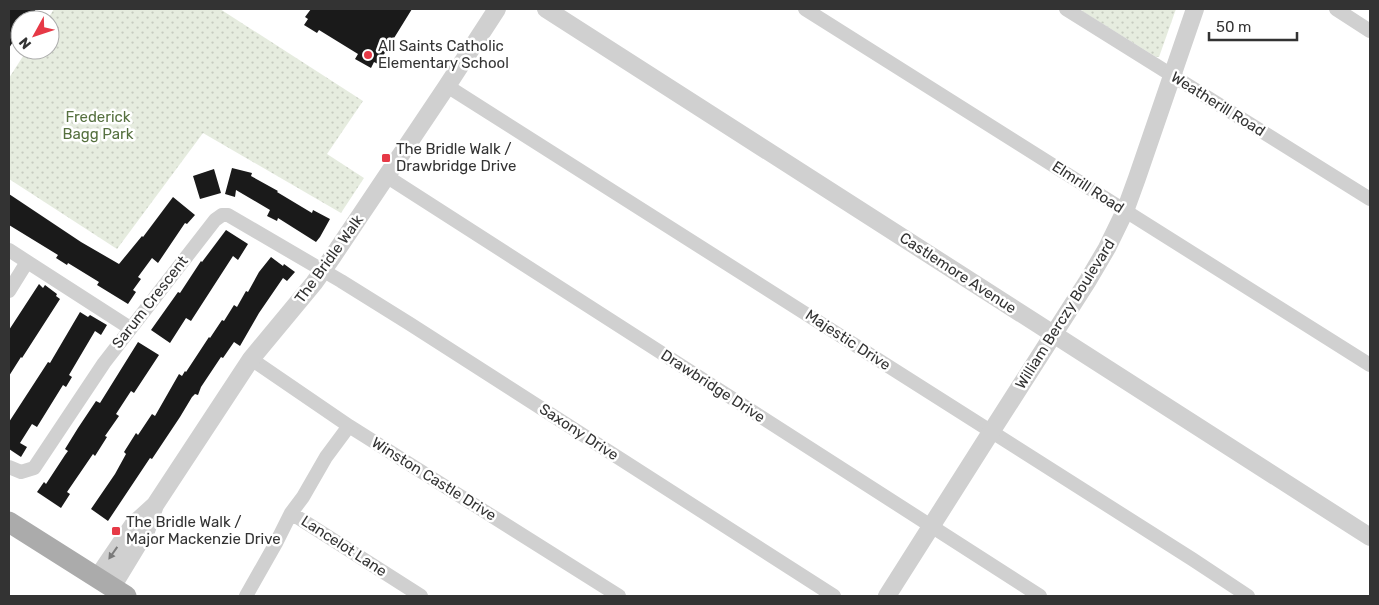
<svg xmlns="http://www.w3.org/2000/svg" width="1379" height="605" font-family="Rubik,sans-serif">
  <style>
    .park { fill: url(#park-dots) }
    .building { fill: #1a1a1a }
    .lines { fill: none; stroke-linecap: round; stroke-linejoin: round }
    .minor { stroke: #d0d0d0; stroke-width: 14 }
    .tertiary { stroke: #d0d0d0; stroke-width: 18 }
    .primary { stroke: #ababab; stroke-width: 21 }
    .oneway { fill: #7a7a7a }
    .poi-dot { fill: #e63946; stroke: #fff; stroke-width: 2 }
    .labels { text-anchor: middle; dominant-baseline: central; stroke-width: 5; stroke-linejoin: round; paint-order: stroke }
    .poi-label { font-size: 15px; fill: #333; stroke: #fff; text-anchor: start }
    .street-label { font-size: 15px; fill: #333; stroke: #fff }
    .park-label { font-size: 15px; fill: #56703f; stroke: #fff }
  </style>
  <defs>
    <pattern id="park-dots" width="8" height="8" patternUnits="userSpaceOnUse" patternTransform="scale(1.25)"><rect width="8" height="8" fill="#e6ecdf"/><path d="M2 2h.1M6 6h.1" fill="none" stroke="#c6cbc0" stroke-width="1.8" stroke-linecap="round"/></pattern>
  </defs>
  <rect width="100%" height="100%" fill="#fff"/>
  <path class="park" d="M 54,9 L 220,9 L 363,101 L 327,154 L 364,178 L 341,213 L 203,133 L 117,249 L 9,179 L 9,78 L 27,50 L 50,50 L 50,20 L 47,20 Z
    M 1083,9 L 1176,9 L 1159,57 L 1156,57 L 1082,11 Z"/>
  <path class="building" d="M 9,9 L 36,9 L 30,20 L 20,20 L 20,31 L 9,48 Z
    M 311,9 L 412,9 L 378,64 L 374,62 L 371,68 L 355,59 L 358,54 L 319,30 L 317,33 L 304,25 L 308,19 L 305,17 Z
    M 232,168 L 252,173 L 251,176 L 278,191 L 277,192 L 312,213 L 313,210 L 330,219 L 320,237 L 316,242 L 278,218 L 277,221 L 267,216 L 270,210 L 236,190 L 235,197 L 225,194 Z
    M 214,169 L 221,193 L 200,199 L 193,176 Z
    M 9,194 L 81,242 L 119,264 L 142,236 L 143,237 L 173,197 L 195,215 L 187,224 L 185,223 L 158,263 L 152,258 L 138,277 L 141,279 L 133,290 L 136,292 L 128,304 L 97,285 L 99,282 L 68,263 L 67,265 L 56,258 L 58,255 L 9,225 Z
    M 226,230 L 248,244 L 238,260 L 233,256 L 191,321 L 186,318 L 170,343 L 151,330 L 178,292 L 180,293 L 201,261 L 202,262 Z
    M 271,257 L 283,266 L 284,264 L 295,272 L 287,281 L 283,278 L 259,313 L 240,346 L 234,342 L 223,358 L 221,357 L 201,387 L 198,395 L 195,394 L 192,397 L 180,417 L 152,459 L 150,458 L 108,521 L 91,509 L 115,474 L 126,454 L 124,452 L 136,433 L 138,435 L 152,414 L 155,416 L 179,374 L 182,376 L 185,371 L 186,372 L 209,337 L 210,338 L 222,320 L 224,321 L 234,305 L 237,307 L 246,291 L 248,292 L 259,272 Z
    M 39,284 L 43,288 L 45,285 L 57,294 L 56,296 L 60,299 L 22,358 L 21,357 L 9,376 L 9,330 Z
    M 80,312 L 88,317 L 90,315 L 107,325 L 101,335 L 95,331 L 69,375 L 72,377 L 66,387 L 63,385 L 37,427 L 32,424 L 20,443 L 27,447 L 21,457 L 9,449 L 9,422 L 48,362 L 50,363 Z
    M 138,342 L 159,355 L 134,393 L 131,391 L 116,414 L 119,416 L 105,436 L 107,437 L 95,456 L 93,454 L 67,492 L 70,494 L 61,508 L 37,492 L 44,482 L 46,484 L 65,455 L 68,451 L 65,449 L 78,428 L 96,401 L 100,403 Z"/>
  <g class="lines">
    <path class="minor" d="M 805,9 L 1370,365
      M 1066,9 L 1370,199
      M 1336,9 L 1370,31
      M 447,86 L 1192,559 L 1248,596
      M 386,176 L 1040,596
      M 9,250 L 130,328
      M 9,291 L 27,262
      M 251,359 L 349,426 L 619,596
      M 9,467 L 21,472 L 34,468 L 104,363 L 215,220 L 222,215 L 228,215 L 341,281 L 410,324 L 834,596
      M 291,513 L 421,596
      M 246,596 L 276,543 L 291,513 L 303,497 L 326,457 L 349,426"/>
    <path class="tertiary" d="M 546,9 L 1370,537
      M 97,578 L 133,525 L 155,505 L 251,359 L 314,283 L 333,256 L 447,86 L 497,9
      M 112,587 L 146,531 L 155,505
      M 887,596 L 991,432 L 1087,282 L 1107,248 L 1125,211 L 1137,178 L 1195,9"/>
    <path class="primary" d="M 9,522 L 126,596"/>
  </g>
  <defs><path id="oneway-solid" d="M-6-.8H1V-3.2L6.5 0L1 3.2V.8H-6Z" transform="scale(1.25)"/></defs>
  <use class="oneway" href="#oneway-solid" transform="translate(113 553) rotate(125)"/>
  <g class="poi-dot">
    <circle cx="368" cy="55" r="5"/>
    <rect x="381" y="153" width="10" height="10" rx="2.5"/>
    <rect x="111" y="526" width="10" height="10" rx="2.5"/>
  </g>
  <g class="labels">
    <g class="poi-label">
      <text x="378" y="46">All Saints Catholic<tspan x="378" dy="17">Elementary School</tspan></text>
      <text x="396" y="149">The Bridle Walk /<tspan x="396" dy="17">Drawbridge Drive</tspan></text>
      <text x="126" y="522">The Bridle Walk /<tspan x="126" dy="17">Major Mackenzie Drive</tspan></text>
    </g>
    <g class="street-label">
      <text transform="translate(1218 104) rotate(32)">Weatherill Road</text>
      <text transform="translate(1088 187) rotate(33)">Elmrill Road</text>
      <text transform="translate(329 259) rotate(-54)">The Bridle Walk</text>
      <text transform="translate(958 273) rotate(33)">Castlemore Avenue</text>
      <text transform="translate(150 302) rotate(-52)">Sarum Crescent</text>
      <text transform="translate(1065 314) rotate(-58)">William Berczy Boulevard</text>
      <text transform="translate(848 340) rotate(33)">Majestic Drive</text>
      <text transform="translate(713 386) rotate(33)">Drawbridge Drive</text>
      <text transform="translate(579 432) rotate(33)">Saxony Drive</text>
      <text transform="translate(434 479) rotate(32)">Winston Castle Drive</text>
      <text transform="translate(344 546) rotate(33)">Lancelot Lane</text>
    </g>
    <g class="park-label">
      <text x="98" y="117">Frederick<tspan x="98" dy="17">Bagg Park</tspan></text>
    </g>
  </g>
  <rect width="1379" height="605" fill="none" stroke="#333333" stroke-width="20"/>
  <g transform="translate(35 35) rotate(230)"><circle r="24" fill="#ffffff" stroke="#adadad"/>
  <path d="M0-4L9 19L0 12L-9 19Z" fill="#e63946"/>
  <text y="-8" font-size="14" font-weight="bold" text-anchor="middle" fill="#333333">N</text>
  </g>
  <path d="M1209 32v8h88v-8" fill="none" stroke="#333333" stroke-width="2.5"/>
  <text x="1216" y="32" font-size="15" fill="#333333" stroke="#ffffff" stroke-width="4" paint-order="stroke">50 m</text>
</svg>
